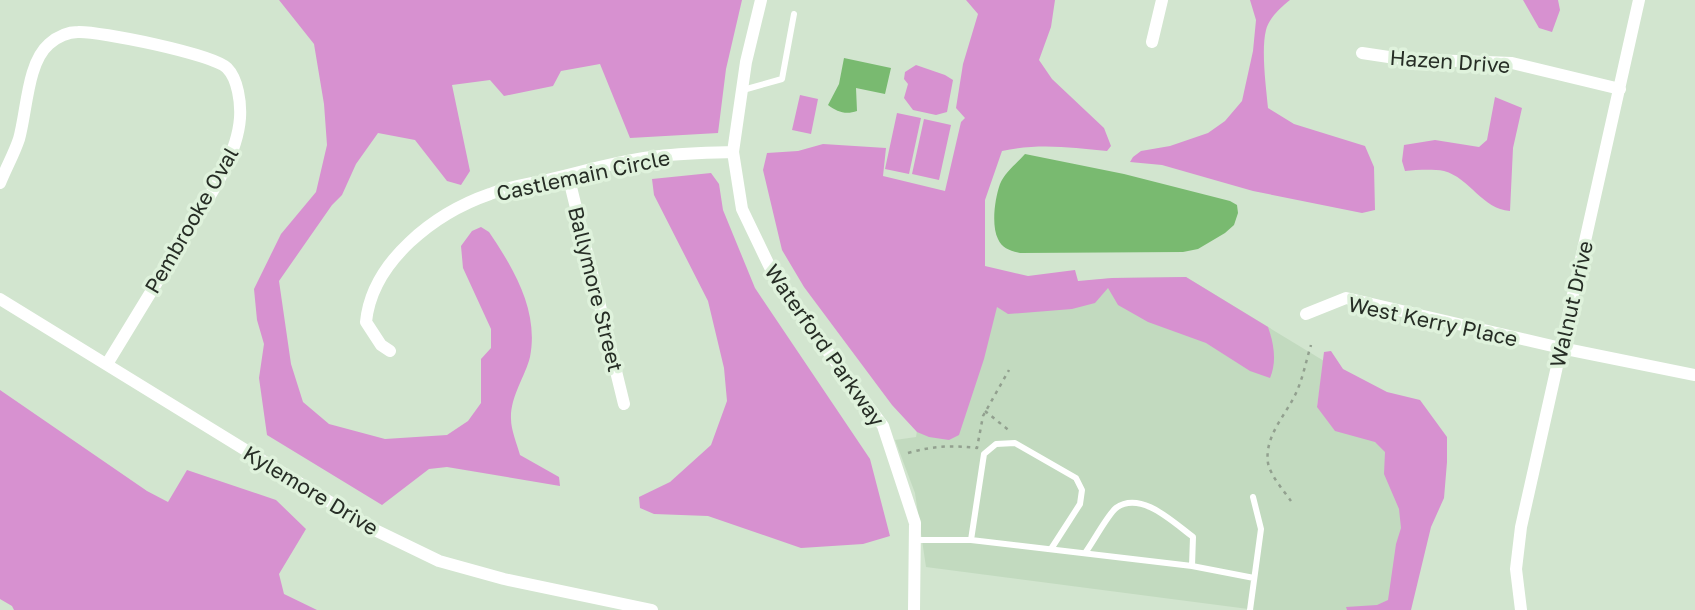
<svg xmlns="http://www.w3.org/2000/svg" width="1695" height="610" font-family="'Golos Text',sans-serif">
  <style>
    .built { fill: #c2dabf }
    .green { fill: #d791d0 }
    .water { fill: #79ba70 }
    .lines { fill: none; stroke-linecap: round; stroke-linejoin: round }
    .path { stroke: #92a08f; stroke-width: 2.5; stroke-dasharray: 3.5 5; stroke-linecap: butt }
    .lane { stroke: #fff; stroke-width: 6 }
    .street { stroke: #fff; stroke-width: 12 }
    .labels { text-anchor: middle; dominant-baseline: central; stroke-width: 7; stroke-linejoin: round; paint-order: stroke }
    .street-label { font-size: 21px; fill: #262d25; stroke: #dff2dc }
  </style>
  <rect width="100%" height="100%" fill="#d2e5cf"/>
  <path class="built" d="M 1186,277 L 1324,361 L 1317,406 L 1401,450 L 1416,511 L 1400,610 L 1256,610 L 926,567 L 915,493 L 895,440 L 916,437 L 939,297 L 1112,278 Z"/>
  <path class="green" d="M 279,0 L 742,0 L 726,69 L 718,133 L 630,138 L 600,64 L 561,71 L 553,86 L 504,96 L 490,80 L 452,85 L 470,171 L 461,185 L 447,181 L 415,140 L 378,133 L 356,164 L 342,195 L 332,205 L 279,281 L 291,364 L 303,402 L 329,424 L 385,439 L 447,435 L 468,421 L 481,403 L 481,359 L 491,348 L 491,329 L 463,268 L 461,246 L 472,231 L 481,227 L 489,232 C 514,269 539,311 530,357 C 525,377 510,397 511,419 C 511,430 517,444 520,455 L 559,477 L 560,486 L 447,467 L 429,469 L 382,505 L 267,435 L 259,378 L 264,344 L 257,320 L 254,289 L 281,234 L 316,192 L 327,145 L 324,104 L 314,44 Z
    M 966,0 L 1055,0 L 1051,27 L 1039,60 L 1052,79 L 1104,128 L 1111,146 L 1107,151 C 1071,147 1037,143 1002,151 L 985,200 L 985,266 L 1028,276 L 1075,270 L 1078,281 L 1112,278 L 1186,277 L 1268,327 C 1274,344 1277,362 1270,378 L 1250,371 L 1206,343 L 1148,322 L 1118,305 L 1108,288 L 1095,303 L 1072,309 L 1008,314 L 997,307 L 984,359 L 959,435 L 949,440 L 929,437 L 917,432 L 892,405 L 804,287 L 782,250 L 763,170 L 767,153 L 798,151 L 823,144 L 886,148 L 883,176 L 945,191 L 961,122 L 965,118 L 956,108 L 963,64 L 978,14 Z
    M 1250,0 L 1290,0 C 1281,7 1269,18 1266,30 C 1261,50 1266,87 1268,108 L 1294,124 L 1365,146 L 1374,167 L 1375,210 L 1362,213 L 1253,191 L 1162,165 L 1130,162 L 1133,157 L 1141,151 L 1170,146 L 1208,133 L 1225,121 L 1242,101 L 1253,51 L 1256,20 Z
    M 1523,0 L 1558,0 L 1560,10 L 1552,32 L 1539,28 Z
    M 916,65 L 945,75 L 953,80 L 947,112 L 936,115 L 913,110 L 904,98 L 908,84 L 904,79 L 905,72 Z
    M 800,95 L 818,99 L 811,134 L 792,130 Z
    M 1495,97 L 1522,108 L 1513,148 L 1510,211 C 1482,209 1470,178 1444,171 C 1432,169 1417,170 1405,171 L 1402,161 L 1404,145 L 1435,140 L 1479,147 L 1487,140 Z
    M 897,113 L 921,118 L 909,174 L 885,169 Z
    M 924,119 L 951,125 L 939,180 L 912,174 Z
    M 711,173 L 719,184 L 723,210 L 755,288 L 870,459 L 890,536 L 863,544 L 801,548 L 708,516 L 654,514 L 640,508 L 639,497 L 670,482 L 711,445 L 727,401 L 724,368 L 708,301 L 654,195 L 652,179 Z
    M 1331,351 L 1343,369 L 1387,392 L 1420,400 L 1447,437 L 1447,462 L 1444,498 L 1431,527 L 1411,610 L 1347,610 L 1346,607 L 1377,605 L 1388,600 L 1396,544 L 1401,528 L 1399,509 L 1384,474 L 1385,452 L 1375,442 L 1335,431 L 1317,407 L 1324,352 Z
    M 0,390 L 147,491 L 168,502 L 187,470 L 276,500 L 306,529 L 279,574 L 284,594 L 317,610 L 14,610 L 12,606 L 0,599 Z"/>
  <path class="water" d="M 844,58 L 891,68 L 885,94 L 856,88 L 857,111 C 846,115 837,112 828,105 L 839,84 Z
    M 1025,154 L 1124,174 L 1230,201 L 1237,205 L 1238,213 L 1234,225 L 1225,233 L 1198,249 L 1183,252 L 1020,253 C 1010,251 1002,248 998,239 C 991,225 995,198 1000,184 C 1005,172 1016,164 1025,154 Z"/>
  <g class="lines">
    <path class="path" d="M 985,411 L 1011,432
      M 908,453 C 932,446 953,445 977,448 L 983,416 L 1009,370
      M 1291,501 C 1284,491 1270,475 1268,463 C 1264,436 1286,415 1296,393 C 1303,378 1306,361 1311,345"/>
    <path class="lane" d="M 743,90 L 782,79 L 794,14
      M 916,540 L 971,540 L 1192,566 L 1254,578
      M 971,540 L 984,454 L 996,444 L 1015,443 L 1076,478 L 1082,490 L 1080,504 L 1051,549
      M 1085,553 C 1092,544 1108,514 1116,508 C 1141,490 1174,523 1193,537 L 1192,566
      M 1250,610 L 1261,529 L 1253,497"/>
    <path class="street" d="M 761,0 L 746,62 L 733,152 L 742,209 L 778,284 L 883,426 L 915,523 L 914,610
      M 1152,42 L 1162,0
      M 1362,53 L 1402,59 L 1512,63 L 1620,89
      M 568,175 L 624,404
      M 0,183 C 6,168 14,154 19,139 C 27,111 27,63 49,44 C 57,37 67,32 78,32 C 99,31 213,54 227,68 C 238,79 241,103 240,118 C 237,161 201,209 179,246 C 155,286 131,325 107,364
      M 0,299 L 377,531 L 439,561 L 504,579 L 652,610
      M 1306,314 L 1346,298 L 1561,348 L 1695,375
      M 390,351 L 381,345 L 366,322 C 372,261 435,213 490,194 C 508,187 529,184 547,180 C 582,172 617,161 652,157 C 679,153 706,153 733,152
      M 1521,610 L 1516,569 L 1521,527 L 1639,0"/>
  </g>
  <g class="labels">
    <g class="street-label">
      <text transform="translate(1450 61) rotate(4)">Hazen Drive</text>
      <text transform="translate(583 175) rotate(-12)">Castlemain Circle</text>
      <text transform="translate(191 220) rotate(-60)">Pembrooke Oval</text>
      <text transform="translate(596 289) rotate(76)">Ballymore Street</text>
      <text transform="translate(1571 304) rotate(-77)">Walnut Drive</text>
      <text transform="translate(1433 321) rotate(12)">West Kerry Place</text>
      <text transform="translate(825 345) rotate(55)">Waterford Parkway</text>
      <text transform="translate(311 490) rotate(31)">Kylemore Drive</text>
    </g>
  </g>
</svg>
